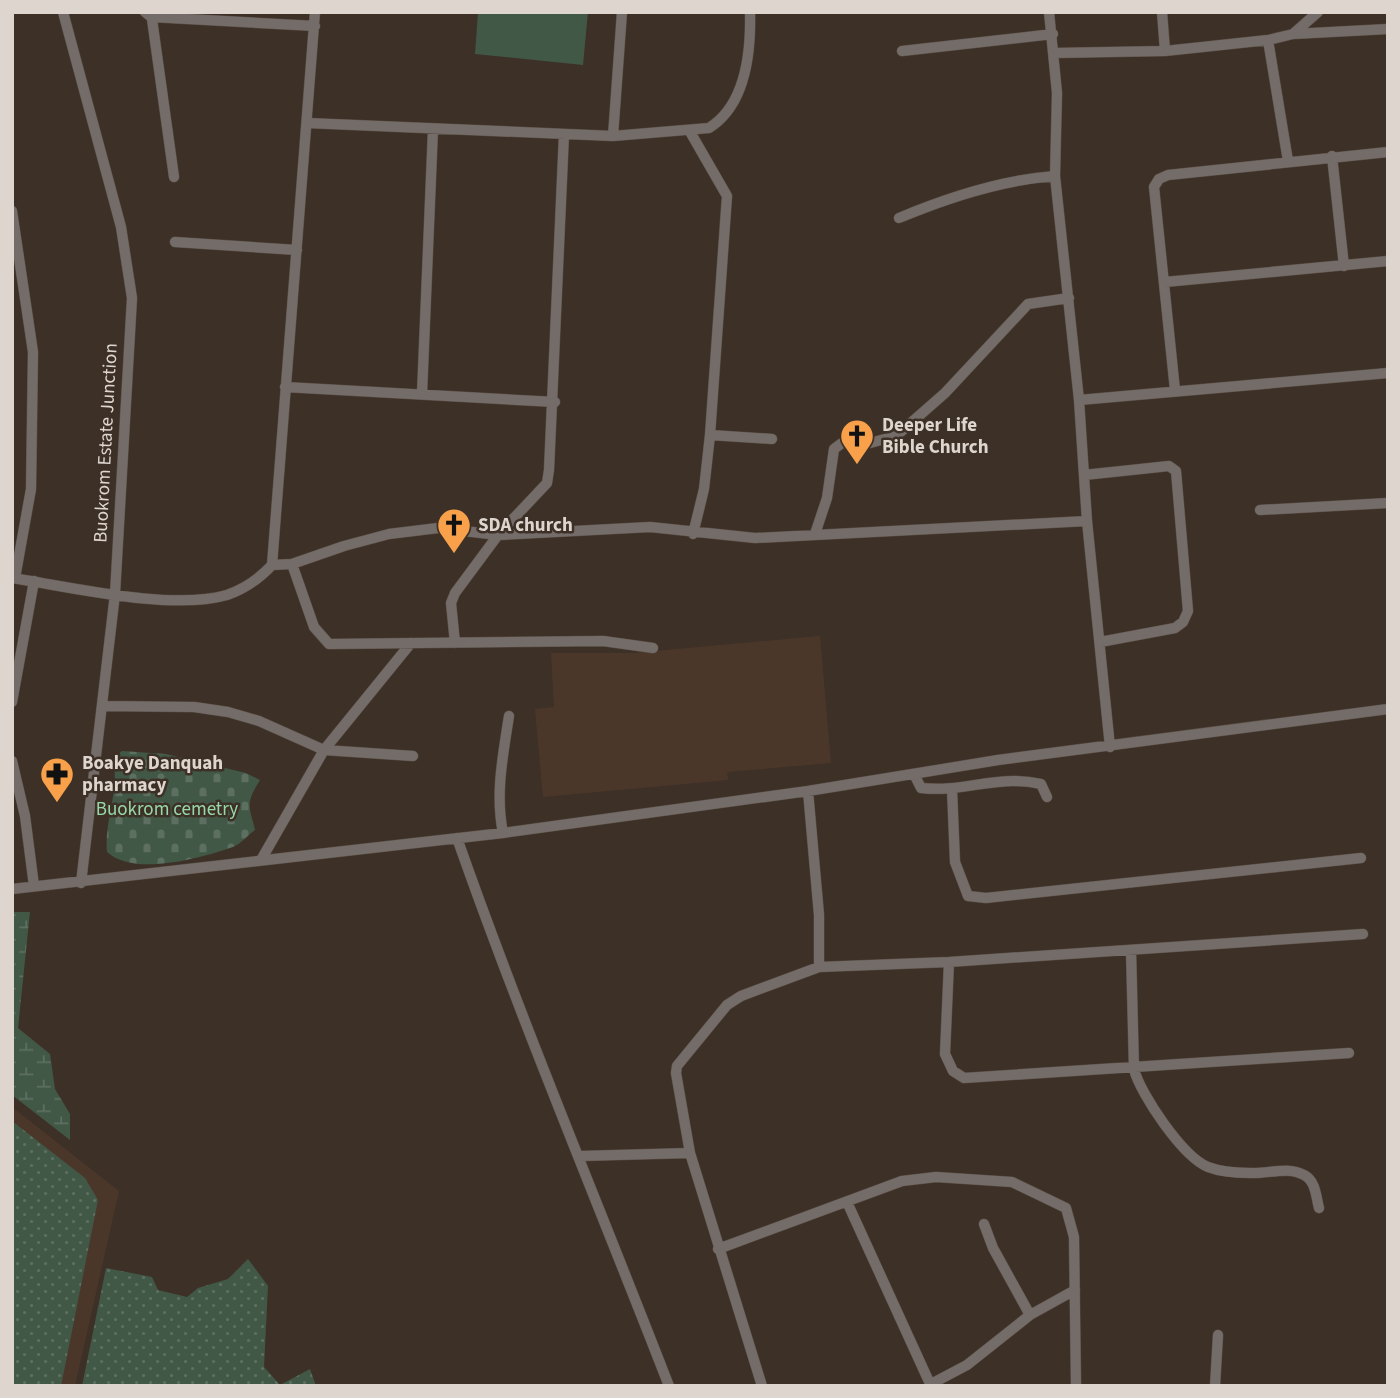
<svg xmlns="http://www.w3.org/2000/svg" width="1400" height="1398" font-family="'Source Sans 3',sans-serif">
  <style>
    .built { fill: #4b372a }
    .grass { fill: url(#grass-dots) }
    .wetland { fill: url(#wetland-marsh) }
    .cemetery { fill: url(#cemetery-stones) }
    .pitch { fill: #415847 }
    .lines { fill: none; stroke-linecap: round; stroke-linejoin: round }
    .minor-casing { stroke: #5a4e45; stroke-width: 11 }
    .minor { stroke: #746c69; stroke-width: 10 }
    .labels { text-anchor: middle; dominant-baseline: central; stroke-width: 5; stroke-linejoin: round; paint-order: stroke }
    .poi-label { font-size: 19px; font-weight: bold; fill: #ded5cf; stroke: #3d3027; text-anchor: start }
    .street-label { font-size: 19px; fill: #ded5cf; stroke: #3d3027 }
    .park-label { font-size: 19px; fill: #97d8a8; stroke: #3d3027 }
  </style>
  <defs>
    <pattern id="grass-dots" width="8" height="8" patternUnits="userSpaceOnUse" patternTransform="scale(1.75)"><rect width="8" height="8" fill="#415847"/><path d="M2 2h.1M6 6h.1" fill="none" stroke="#5c6f60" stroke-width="1.8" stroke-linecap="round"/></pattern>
    <pattern id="wetland-marsh" width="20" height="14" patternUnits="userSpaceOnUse" patternTransform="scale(1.75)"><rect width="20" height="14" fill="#415847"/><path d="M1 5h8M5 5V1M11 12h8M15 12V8" fill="none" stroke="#5c6f60"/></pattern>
    <pattern id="cemetery-stones" width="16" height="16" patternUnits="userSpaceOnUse" patternTransform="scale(1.75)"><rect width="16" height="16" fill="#415847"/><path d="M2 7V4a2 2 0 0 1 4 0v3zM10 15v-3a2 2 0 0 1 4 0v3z" fill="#5c6f60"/></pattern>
  </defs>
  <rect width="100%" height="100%" fill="#3d3027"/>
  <path class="built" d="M 820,636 L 831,763 L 727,772 L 728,780 L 543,797 L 535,709 L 554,707 L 551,653 L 634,653 Z
    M 12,1107 L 119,1191 L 75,1386 L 12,1386 Z"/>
  <path class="grass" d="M 12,1121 L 85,1178 L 98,1200 L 61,1386 L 12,1386 Z
    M 248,1259 L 268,1286 L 264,1367 L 280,1385 L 310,1369 L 316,1386 L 82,1386 L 106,1268 L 152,1277 L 158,1290 L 187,1297 L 198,1288 L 228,1279 Z"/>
  <path class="wetland" d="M 12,912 L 30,912 L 18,1028 L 50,1054 L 55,1089 L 70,1114 L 70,1140 L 12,1095 Z"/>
  <path class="cemetery" d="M 122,751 L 166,754 L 246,773 L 260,780 C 245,804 249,805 255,830 C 248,835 241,844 233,847 C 201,858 134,877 107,852 C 104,820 120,791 113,758 Z"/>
  <path class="pitch" d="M 478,12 L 588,12 L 583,65 L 475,54 Z"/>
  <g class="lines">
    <g class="minor-casing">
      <path id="minor" d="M 63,12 L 121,227 L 132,298 L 115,594 L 81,883
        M 145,12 L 151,17 L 315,26
        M 151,12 L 174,177
        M 1049,12 L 1057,93 L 1055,176 L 1079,400 L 1087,521 L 1110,747
        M 1162,12 L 1165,51
        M 1293,34 L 1318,12
        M 1268,40 L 1288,161
        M 902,51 L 1053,34
        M 1054,53 L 1165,51 L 1268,40 L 1293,34 L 1388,29
        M 307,123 L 613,136 L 709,128 C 746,105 751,51 750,12
        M 689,130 L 727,196 L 710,435 L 704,489 L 693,534
        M 613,136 L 622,12
        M 1332,156 L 1344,266
        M 12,211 L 33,352 L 31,489 L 15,578
        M 899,218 C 949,197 1001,180 1055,176
        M 175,242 L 297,250
        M 1165,282 L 1388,261
        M 285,387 L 555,402
        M 1175,390 L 1154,187 L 1159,179 L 1168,175 L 1388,152
        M 422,394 L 433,129
        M 1079,400 L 1388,373
        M 710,435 L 772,439
        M 1084,475 L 1169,466 L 1176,471 L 1188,611 L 1183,622 L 1175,628 L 1100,642
        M 1260,510 L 1388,503
        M 815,534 L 827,498 L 834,449 L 842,443 L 870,443 L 896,436 L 945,393 L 1028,304 L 1069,298
        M 292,564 L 314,627 L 329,644 L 603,641 L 653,648
        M 272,565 L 315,12
        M 12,578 C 71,587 171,611 227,595 C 244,589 260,578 272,565 L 292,564 L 344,546 L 389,534 L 438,528 L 498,535 L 650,527 L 755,538 L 1087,521
        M 455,643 L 451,603 L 455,593 L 498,535 L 547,483 L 549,470 L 564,134
        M 12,702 L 34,581
        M 103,706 L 194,707 L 228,712 L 259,721 L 324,750 L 413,756
        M 12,761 L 25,816 L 34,886
        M 914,774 L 921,788 C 965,793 996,774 1041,784 L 1047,797
        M 952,789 L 955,862 L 968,896 L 986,898 L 1361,858
        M 808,791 L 819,915 L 819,967
        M 503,833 C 495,794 503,755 509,716
        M 457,838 C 522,1023 598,1203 669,1386
        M 261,860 L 324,750 L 411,643
        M 12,889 L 503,833 L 808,791 L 998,760 L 1388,709
        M 1131,950 L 1134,1069 C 1140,1094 1183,1157 1208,1167 C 1221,1172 1236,1173 1251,1173 C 1268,1174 1288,1166 1304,1175 C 1316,1181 1316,1197 1319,1208
        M 949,962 L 945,1054 L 953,1071 L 964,1078 L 1349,1053
        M 580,1156 L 690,1153
        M 847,1202 L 931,1386
        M 718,1249 L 902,1181 L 936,1177 L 1012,1182 L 1066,1208 L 1074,1237 L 1076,1386
        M 1030,1315 L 1075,1290
        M 931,1384 L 967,1365 L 1030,1315 L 993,1248 L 984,1224
        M 762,1386 L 690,1153 L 676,1073 L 677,1066 L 727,1005 L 741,996 L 819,967 L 949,962 L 1363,934
        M 1215,1386 L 1218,1335"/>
    </g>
    <use href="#minor" class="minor"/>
  </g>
  <defs>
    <g id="church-pin" transform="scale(1.75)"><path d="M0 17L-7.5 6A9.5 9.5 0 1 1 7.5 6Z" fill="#f8a14a" stroke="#3d3027"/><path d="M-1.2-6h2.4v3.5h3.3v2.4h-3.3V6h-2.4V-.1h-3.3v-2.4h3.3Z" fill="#111"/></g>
    <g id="pharmacy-pin" transform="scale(1.75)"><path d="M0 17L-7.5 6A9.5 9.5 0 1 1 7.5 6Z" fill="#f8a14a" stroke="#3d3027"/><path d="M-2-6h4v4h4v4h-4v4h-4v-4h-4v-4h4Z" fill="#111"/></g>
  </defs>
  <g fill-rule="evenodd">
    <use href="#church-pin" x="857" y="436"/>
    <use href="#church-pin" x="454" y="525"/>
    <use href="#pharmacy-pin" x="57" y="774"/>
  </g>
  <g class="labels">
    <g class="poi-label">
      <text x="882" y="425">Deeper Life<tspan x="882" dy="22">Bible Church</tspan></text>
      <text x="478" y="525">SDA church</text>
      <text x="82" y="763">Boakye Danquah<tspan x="82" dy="22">pharmacy</tspan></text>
    </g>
    <g class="street-label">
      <text transform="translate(106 443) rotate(-87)">Buokrom Estate Junction</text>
    </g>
    <g class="park-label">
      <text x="167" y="809">Buokrom cemetry</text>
    </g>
  </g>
  <rect width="1400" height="1398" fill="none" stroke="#ded5cf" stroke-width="28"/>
</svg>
